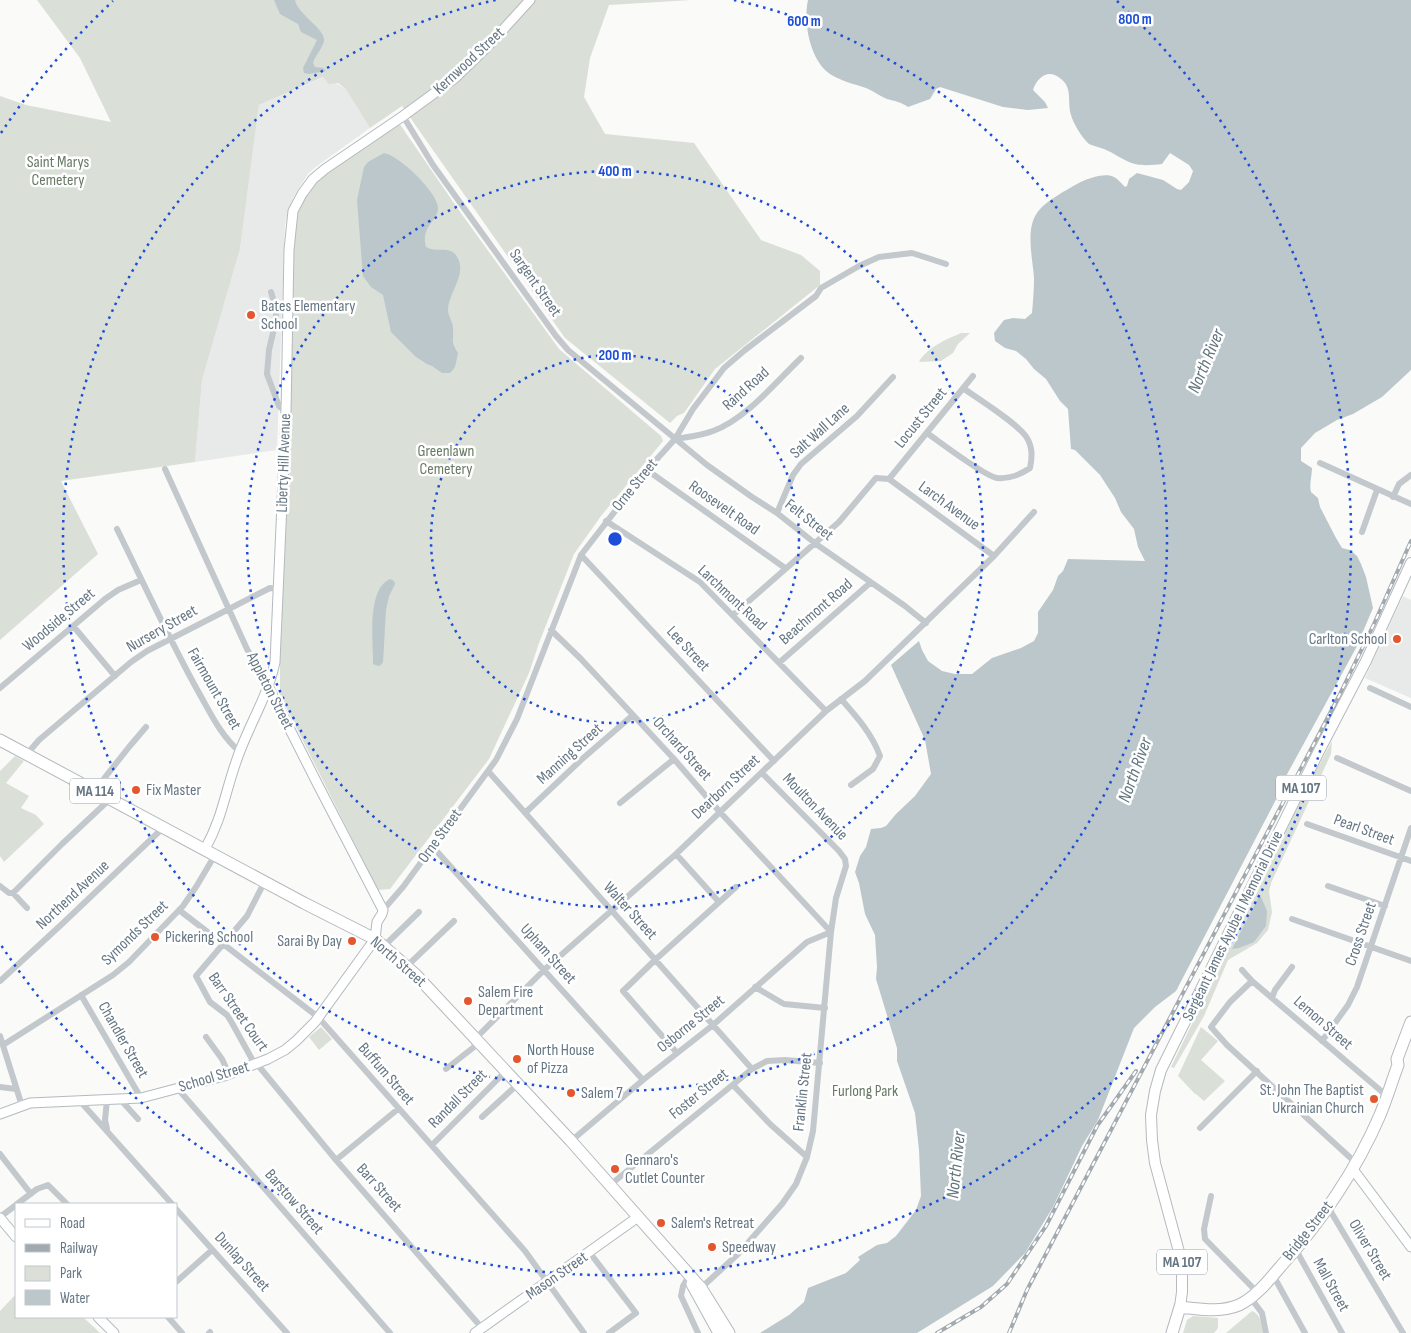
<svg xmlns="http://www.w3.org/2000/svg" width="1411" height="1333" font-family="'Sofia Sans Condensed',sans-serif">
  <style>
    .built { fill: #e8e9e9 }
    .green { fill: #dadfd7 }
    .water { fill: #bbc7cb }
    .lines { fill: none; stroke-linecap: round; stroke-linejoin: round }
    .secondary-casing { stroke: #b3babf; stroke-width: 11 }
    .primary-casing { stroke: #b5babe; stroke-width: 12 }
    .highway-casing { stroke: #b4b9bd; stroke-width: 13 }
    .street { stroke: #c3c8cc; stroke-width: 6 }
    .secondary { stroke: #fff; stroke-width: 9 }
    .primary { stroke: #fff; stroke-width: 10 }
    .highway { stroke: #fff; stroke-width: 11 }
    .rail-casing { stroke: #a2aab0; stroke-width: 4 }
    .rail { stroke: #fff; stroke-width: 2; stroke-dasharray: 5.5; stroke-linecap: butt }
    .ring { fill: none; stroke: #1d4ed8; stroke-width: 2.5; stroke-dasharray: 2.5 5 }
    .poi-dot { fill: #e4572e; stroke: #fff; stroke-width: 2 }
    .labels { text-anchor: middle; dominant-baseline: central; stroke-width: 5; stroke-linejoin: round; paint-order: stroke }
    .shield { fill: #fff; stroke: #939fa8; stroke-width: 1 }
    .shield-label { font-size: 15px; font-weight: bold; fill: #657683 }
    .street-label { font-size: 16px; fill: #657683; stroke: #fff }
    .park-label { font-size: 16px; fill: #687a64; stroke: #fff }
    .poi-label { font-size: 16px; fill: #657683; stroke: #fff; text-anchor: start }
    .water-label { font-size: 18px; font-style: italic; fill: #60757c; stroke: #fff }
    .centre { fill: #1d4ed8; stroke: #fff; stroke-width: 2.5 }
    .ring-label { font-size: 15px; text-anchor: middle; font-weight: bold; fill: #1d4ed8; stroke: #fff; stroke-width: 5; stroke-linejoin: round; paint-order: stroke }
  </style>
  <rect width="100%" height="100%" fill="#fafaf8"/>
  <path class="built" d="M 324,77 L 345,88 L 370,128 L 317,166 L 308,174 L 294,196 L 289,208 L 285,225 L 277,450 L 195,462 L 202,380 L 240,249 L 259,105 Z
    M 1403,596 L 1411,600 L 1411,698 L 1365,678 Z"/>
  <path class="green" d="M 37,0 L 691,0 L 609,5 L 590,58 L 584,97 L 605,134 L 694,143 L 761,240 L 801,255 L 820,271 L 820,285 L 715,369 L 684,413 L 677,416 L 670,423 L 565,338 L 402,106 L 370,128 L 345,88 L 338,83 L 329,84 L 323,77 L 259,105 L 240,249 L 202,380 L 195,462 L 61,481 L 98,554 L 0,640 L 0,96 L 26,105 L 111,122 L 80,58 Z
    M 399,123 L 458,209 L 559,349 L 661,436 L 663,441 L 601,516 L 574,554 L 539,643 L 529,673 L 489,759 L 390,889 L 378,890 L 280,695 L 280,662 L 295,222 L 303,197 L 319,178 Z
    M 961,333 L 970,333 L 958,344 L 953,353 L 941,361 L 919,362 C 926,348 947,339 961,333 Z
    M 1332,741 L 1331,754 L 1271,883 L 1269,891 L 1272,912 L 1268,930 L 1257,943 L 1228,960 L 1204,1016 L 1174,1068 L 1171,1067 L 1313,776 Z
    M 15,756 L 24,761 L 6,783 L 29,796 L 21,808 L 36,815 L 44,824 L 4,862 L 0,856 L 0,771 Z
    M 321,1027 L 332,1039 L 319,1050 L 309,1037 Z
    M 1201,1027 L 1218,1041 L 1201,1060 L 1225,1081 L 1204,1101 L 1196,1094 L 1195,1094 L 1178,1076 Z
    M 16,1294 L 16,1317 L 83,1317 L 100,1333 L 0,1333 L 0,1311 Z
    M 1252,1311 C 1261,1314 1261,1324 1263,1333 L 1226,1333 Z
    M 1193,1316 L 1218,1318 L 1218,1328 L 1214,1333 L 1183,1333 L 1187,1320 Z"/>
  <path class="water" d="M 274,0 L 295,0 C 298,15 326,29 324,41 C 322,49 315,56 313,63 L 315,67 L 323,68 L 326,71 L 309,74 L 304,73 L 303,68 L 317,40 L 301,32 L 298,24 L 280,14 Z
    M 808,0 L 1411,0 L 1411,370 L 1382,397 L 1353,414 L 1337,420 L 1315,433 L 1301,448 L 1301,461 L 1312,468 C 1312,476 1309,484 1311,492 L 1318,498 L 1320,507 L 1336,538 L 1342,548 L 1350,550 L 1357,556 L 1361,564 L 1366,577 L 1373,608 L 1356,648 L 1285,778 L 1282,788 L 1176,991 L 1155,1007 L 1134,1028 L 1098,1120 L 1082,1146 L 1053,1207 L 1025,1253 L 993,1286 L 917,1333 L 760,1333 L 789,1315 L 804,1302 L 808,1288 L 846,1273 L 860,1260 L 858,1257 L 877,1245 L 887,1243 L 896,1236 L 916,1210 L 921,1196 L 919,1150 L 915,1113 L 897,1061 L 897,1048 L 876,979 L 877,967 L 875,935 L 865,914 L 859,883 L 855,872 L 860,856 L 866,847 L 871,829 L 881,828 L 886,826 L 896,814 L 915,796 L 931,774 L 925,740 L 891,665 L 919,641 L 922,650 L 928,661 L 942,671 L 955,674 L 972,674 L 992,658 L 1021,648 L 1034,641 L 1038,633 L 1038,612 L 1053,590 L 1058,576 L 1063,571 L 1068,559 L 1145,561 L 1138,547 L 1134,529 L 1121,512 L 1115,498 L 1100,475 L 1075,450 L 1071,449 L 1068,409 L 1060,401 L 1046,379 L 1034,369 L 1026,359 L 1016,351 L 1005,348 L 995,341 L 994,333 L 1004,320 L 1013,318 L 1025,319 L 1032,313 C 1033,301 1034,290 1034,278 C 1033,260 1025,230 1037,213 C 1044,202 1065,191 1077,184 C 1086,179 1105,172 1114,177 C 1118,179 1122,184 1125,187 L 1127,186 L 1129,179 L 1137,173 L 1163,180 L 1177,189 L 1181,190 L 1189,182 L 1193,171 L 1189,165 L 1170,153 L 1162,164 C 1153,165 1143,166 1135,164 C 1124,161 1114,153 1104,149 C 1099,147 1093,146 1089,144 C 1082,138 1073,123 1071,115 C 1067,102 1073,88 1061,79 C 1049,68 1037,77 1033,90 L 1045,102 L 1048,108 L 1028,110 L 1003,107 L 940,87 L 936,89 L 930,99 L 908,107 C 901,102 895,101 887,99 C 880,96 873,91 866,88 C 854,84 841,81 830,74 C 810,60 803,23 808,0 Z
    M 384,153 C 400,156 436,191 438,207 C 439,221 420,226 426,247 C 435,253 448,246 455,254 C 470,272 448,292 448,310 C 448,316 453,322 453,328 C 454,342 450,340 458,353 L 455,367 L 450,373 L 442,373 L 432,366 L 427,364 L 416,357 L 391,332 L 383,295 L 371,287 L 363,276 L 357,200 L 364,167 L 368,162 Z
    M 390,579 L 394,581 L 395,584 L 389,596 L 386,610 L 383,662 L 381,665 L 378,666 L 373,664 L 373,660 C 373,639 367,589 390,579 Z
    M 1261,897 L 1267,911 L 1266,926 L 1254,942 L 1239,948 L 1232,949 L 1258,898 Z"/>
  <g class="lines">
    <g class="secondary-casing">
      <path id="secondary" d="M 205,849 C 222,819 225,793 236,762 C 247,728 268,697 275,662 L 286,412 L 289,250 L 293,211 L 302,194 L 313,179 L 325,169 L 403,116 L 455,78 L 489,45 L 530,0
        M 0,1114 L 30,1103 L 141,1098 L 224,1076 L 268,1059 L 285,1050 L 296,1041 L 315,1022 L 375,939 L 377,922 L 382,914 L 383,910 L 317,783 L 268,686
        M 1352,1168 L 1411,1247
        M 0,1218 L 16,1237
        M 98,1317 L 114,1333
        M 475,1333 L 638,1217"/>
    </g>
    <g class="primary-casing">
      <path id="primary" d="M 1180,1307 L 1182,1292 L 1182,1263 L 1155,1163 L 1152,1140 L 1151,1115 L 1155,1091 L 1161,1070 L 1318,753 L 1366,661 L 1411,563"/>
    </g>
    <g class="highway-casing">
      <path id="highway" d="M 0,740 L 304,903 L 375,939 L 416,975 L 571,1141 L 701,1288 L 729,1333
        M 692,1284 L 719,1333
        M 1172,1333 L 1180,1307 C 1200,1309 1220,1313 1239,1305 C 1256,1297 1269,1280 1281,1266 C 1320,1223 1357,1169 1380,1115 C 1387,1098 1392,1081 1398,1065 L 1397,1059 L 1411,1022"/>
    </g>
    <path class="street" d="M 403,116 L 433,165 L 556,336 L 568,350 L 707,465 L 752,497 L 777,513 L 816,544 L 905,606 L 926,623
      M 271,292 L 276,308 L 276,320 L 269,350 L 267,374 L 279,406 L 286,412
      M 927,433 C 940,442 984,476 997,478 C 1009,479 1020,475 1030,468 C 1032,458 1033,448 1027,438 C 1019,424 978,399 963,388
      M 675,439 C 687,437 700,436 713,431 C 746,419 776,382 801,358
      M 1320,463 L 1411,504
      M 165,469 L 247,649 L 268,686
      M 647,470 L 785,568
      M 889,479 L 973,376
      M 889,479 L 994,556
      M 1393,497 L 1399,484 L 1411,475
      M 777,513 L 793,475 L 801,464 L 857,416 L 893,377
      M 606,521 L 700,582 L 826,711
      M 117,529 C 144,584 169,639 199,693 C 211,714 221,736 240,752
      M 1362,532 L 1377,490
      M 581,555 L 774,761
      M 733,615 L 839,522 L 876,478 L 889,479
      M 74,627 L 115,676
      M 551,630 L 581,659 L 674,759 L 719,811 L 831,932 L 807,942 L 713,1025 L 643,1080 L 571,1141
      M 780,662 L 870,583
      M 0,688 L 105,599 L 118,590 L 141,580
      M 1370,688 L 1411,707
      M 841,699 C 857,717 872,734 880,756 L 873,769 L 851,785
      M 27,754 L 39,740 L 131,662 L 147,651 L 270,588 L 279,589
      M 1337,758 L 1411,791
      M 488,771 L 752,1069
      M 95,790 L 129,747 L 146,727
      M 620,803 L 674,759
      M 525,813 L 581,760 L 633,715
      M 1307,824 L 1411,861
      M 432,846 L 643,1080
      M 676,854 L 719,902
      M 265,881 L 247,916 L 196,976 L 210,1002 L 227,1015 L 232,1023 L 253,1061 L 257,1064 L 336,1160 L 482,1328
      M 0,886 L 9,893 L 13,893 L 27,908
      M 1328,886 L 1385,906
      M 13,893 L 62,844 L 110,799
      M 179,910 L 318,1017 L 525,1251 L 584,1333
      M 383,910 L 403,887 L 496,760 L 517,719 L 581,555 L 647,470 L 675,439 L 693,409 L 724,368 L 745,350 L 816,296 L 821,288 L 859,266 L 879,257 L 912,253 L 946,264
      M 1292,919 L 1411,961
      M 383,947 L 419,912
      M 406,967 L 454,921
      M 1242,970 L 1252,981 L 1387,1096
      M 0,981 L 62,924 L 164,827
      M 1252,981 L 1230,1002 L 1211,1027 L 1227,1045 L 1355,1162
      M 755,987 L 784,1004 L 825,1008
      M 81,995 L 141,1098
      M 1272,998 L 1275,990 L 1292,967
      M 0,1036 L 22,1106
      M 206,1037 L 222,1059 L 229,1074
      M 1322,1041 L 1348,1005 L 1357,987 L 1411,828
      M 3,1045 L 113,975 L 129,962 L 183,906 L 196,887 L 215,855
      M 677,1053 L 623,991 L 655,960 L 736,887
      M 446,1069 L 474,1047 L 476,1038 L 544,970 L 676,854 L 826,711 L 865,681 L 994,556 L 1034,512
      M 733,1085 L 770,1124 L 807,1157
      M 0,1087 L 16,1089
      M 178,1089 L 390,1333
      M 120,1099 L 138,1119
      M 79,1100 L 172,1204
      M 107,1100 L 105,1120 L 107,1129
      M 482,1117 L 518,1084
      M 1200,1128 L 1257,1071
      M 432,1145 L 505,1072
      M 0,1154 L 31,1194
      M 336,1160 L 398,1109
      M 610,1185 L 752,1069 L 767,1061 L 785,1060 L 820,1063
      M 1211,1196 L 1204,1229 L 1205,1239 L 1257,1292
      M 17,1204 L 37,1189 L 48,1185 L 67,1204
      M 1328,1207 L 1403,1333
      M 176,1209 L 287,1333
      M 0,1217 L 16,1205
      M 1296,1250 L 1342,1333
      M 590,1253 L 636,1313 L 609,1333
      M 1273,1275 L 1305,1333
      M 689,1276 L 683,1286 L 681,1296 L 698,1333
      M 176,1282 L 212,1250
      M 701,1288 L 738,1254 L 782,1204 L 796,1184 L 807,1157 L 813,1131 L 831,932 L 836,898 L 846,866 L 845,859 L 839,851 L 762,773
      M 1250,1297 L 1262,1313 L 1266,1333
      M 168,1317 L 182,1333
      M 209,1333 L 210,1332"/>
    <use href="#secondary" class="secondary"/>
    <use href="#primary" class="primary"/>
    <use href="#highway" class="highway"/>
    <g class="rail-casing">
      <path id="rail" d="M 937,1333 L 981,1307 L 1007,1284 L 1046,1226 L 1097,1126 L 1136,1071
        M 1009,1333 L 1027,1290 L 1339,696 L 1374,624 L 1411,541"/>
    </g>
    <use href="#rail" class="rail"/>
  </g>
  <g class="ring">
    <circle cx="615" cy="539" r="184"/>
    <circle cx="615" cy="539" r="368"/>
    <path d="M734 0A552 552 0 1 1 496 0"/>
    <path d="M1 133A736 736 0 0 1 113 1M1117 1A736 736 0 1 1 1 945"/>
  </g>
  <g class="poi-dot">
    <circle cx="251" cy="315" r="5"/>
    <circle cx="1397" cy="639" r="5"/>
    <circle cx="136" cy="790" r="5"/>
    <circle cx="155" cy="937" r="5"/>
    <circle cx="352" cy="941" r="5"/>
    <circle cx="468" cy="1001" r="5"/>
    <circle cx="517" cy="1059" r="5"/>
    <circle cx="571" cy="1093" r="5"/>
    <circle cx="1374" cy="1099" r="5"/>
    <circle cx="615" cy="1169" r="5"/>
    <circle cx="661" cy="1223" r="5"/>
    <circle cx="712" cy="1247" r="5"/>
  </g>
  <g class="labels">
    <g class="shield">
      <rect x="1276" y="775.5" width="50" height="25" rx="4"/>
      <rect x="70" y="778.5" width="50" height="25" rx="4"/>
      <rect x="1157" y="1249.5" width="50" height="25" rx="4"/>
    </g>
    <g class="shield-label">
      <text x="1301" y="788">MA 107</text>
      <text x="95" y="791">MA 114</text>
      <text x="1182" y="1262">MA 107</text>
    </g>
    <g class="street-label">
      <text transform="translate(469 61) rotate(-43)">Kernwood Street</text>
      <text transform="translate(535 283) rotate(55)">Sargent Street</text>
      <text transform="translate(746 389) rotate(-42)">Rand Road</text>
      <text transform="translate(921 418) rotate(-51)">Locust Street</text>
      <text transform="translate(820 431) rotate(-42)">Salt Wall Lane</text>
      <text transform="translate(284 463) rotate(-88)">Liberty Hill Avenue</text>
      <text transform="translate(635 485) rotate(-51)">Orne Street</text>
      <text transform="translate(949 506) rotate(36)">Larch Avenue</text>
      <text transform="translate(724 508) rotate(35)">Roosevelt Road</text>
      <text transform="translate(809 520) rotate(38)">Felt Street</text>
      <text transform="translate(732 598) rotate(43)">Larchmont Road</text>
      <text transform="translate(816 612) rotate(-41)">Beachmont Road</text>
      <text transform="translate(59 620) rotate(-40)">Woodside Street</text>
      <text transform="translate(162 629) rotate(-30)">Nursery Street</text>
      <text transform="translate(688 649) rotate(47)">Lee Street</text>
      <text transform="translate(214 689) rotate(60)">Fairmount Street</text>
      <text transform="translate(270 691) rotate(63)">Appleton Street</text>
      <text transform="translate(682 749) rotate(48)">Orchard Street</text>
      <text transform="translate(570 754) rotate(-42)">Manning Street</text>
      <text transform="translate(726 787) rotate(-43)">Dearborn Street</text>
      <text transform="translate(815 807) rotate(46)">Moulton Avenue</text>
      <text transform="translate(1364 830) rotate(20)">Pearl Street</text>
      <text transform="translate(440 836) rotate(-54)">Orne Street</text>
      <text transform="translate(73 895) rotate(-43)">Northend Avenue</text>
      <text transform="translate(630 911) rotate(48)">Walter Street</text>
      <text transform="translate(1233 926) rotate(-64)">Sergeant James Ayube II Memorial Drive</text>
      <text transform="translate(135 933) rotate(-44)">Symonds Street</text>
      <text transform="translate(1361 934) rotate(-71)">Cross Street</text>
      <text transform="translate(548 954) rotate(48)">Upham Street</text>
      <text transform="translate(398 962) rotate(41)">North Street</text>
      <text transform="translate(238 1012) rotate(55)">Barr Street Court</text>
      <text transform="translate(1323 1023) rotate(41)">Lemon Street</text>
      <text transform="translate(691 1024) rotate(-39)">Osborne Street</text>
      <text transform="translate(123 1040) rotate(60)">Chandler Street</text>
      <text transform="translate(386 1074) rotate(49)">Buffum Street</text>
      <text transform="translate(214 1077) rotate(-17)">School Street</text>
      <text transform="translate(803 1092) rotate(-84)">Franklin Street</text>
      <text transform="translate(699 1094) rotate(-39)">Foster Street</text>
      <text transform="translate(458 1099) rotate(-45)">Randall Street</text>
      <text transform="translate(379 1188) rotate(48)">Barr Street</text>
      <text transform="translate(294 1202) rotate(49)">Barstow Street</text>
      <text transform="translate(1308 1231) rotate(-52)">Bridge Street</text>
      <text transform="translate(1370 1250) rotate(59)">Oliver Street</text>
      <text transform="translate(242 1262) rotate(48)">Dunlap Street</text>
      <text transform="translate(557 1276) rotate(-35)">Mason Street</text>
      <text transform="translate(1331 1285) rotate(61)">Mall Street</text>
    </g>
    <g class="park-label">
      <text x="58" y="162">Saint Marys<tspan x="58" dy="18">Cemetery</tspan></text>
      <text x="446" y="451">Greenlawn<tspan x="446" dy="18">Cemetery</tspan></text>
      <text x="865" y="1091">Furlong Park</text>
    </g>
    <g class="poi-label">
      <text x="261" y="306">Bates Elementary<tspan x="261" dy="18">School</tspan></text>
      <text x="1387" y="639" text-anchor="end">Carlton School</text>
      <text x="146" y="790">Fix Master</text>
      <text x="165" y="937">Pickering School</text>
      <text x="342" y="941" text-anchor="end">Sarai By Day</text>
      <text x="478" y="992">Salem Fire<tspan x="478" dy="18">Department</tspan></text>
      <text x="527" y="1050">North House<tspan x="527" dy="18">of Pizza</tspan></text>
      <text x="1364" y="1090" text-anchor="end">St. John The Baptist<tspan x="1364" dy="18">Ukrainian Church</tspan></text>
      <text x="581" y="1093">Salem 7</text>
      <text x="625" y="1160">Gennaro's<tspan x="625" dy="18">Cutlet Counter</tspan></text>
      <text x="671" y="1223">Salem's Retreat</text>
      <text x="722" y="1247">Speedway</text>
    </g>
    <g class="water-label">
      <text transform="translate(1206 361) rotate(-67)">North River</text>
      <text transform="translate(1135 770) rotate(-70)">North River</text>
      <text transform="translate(956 1165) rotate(-84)">North River</text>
    </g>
  </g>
  <circle cx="615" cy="539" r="8" class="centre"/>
  <g class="ring-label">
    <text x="1135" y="24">800 m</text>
    <text x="804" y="26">600 m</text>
    <text x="615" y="176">400 m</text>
    <text x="615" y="360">200 m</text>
  </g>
  <rect x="15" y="1203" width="162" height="115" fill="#ffffff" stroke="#c1c8cd"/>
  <rect x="25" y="1219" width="25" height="8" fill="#ffffff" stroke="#c1c8cd"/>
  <text x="60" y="1228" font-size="15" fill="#657683">Road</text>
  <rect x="25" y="1244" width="25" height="8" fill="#a2aab0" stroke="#c1c8cd"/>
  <text x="60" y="1253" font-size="15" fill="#657683">Railway</text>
  <rect x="25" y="1266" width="25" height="15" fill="#dadfd7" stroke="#c1c8cd"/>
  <text x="60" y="1278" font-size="15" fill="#657683">Park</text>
  <rect x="25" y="1290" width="25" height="15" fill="#bbc7cb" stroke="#c1c8cd"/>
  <text x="60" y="1303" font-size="15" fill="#657683">Water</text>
</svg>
